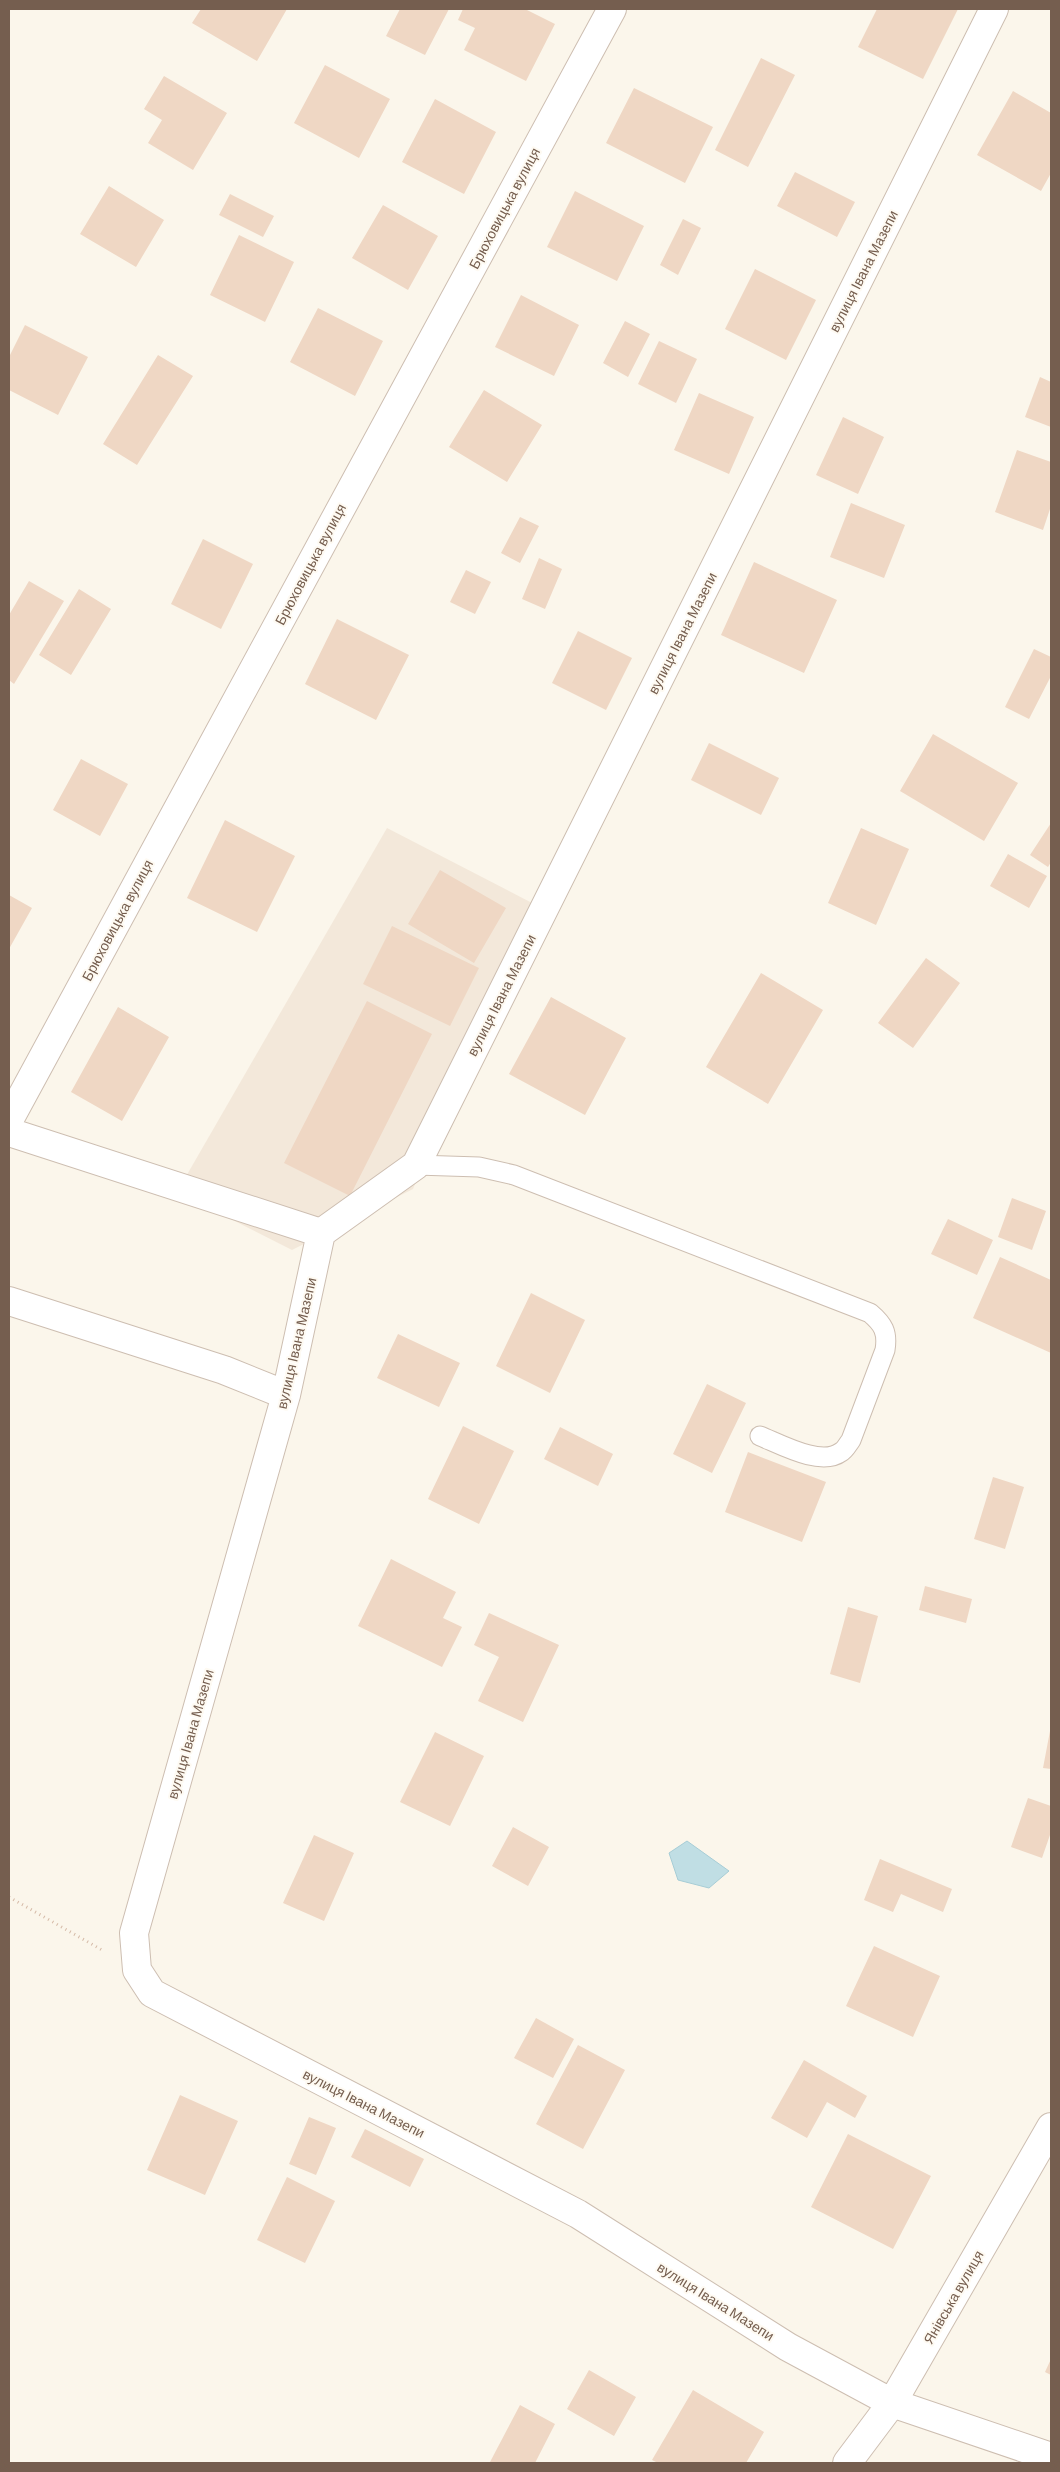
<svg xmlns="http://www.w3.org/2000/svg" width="1060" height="2472" font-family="Barlow,sans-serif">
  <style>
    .residential { fill: #f3e8da }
    .water { fill: #c0dee4; stroke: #a7cdd6 }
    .building { fill: #efd7c4 }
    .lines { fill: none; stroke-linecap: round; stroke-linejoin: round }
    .service-casing { stroke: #cdbeb1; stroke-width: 21 }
    .minor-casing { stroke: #cdbeb1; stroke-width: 30 }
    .path { stroke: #d5baa7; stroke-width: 3; stroke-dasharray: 1 4; stroke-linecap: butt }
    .service { stroke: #fff; stroke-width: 19 }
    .minor { stroke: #fff; stroke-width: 28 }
    .labels { text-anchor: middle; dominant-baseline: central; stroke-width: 4; stroke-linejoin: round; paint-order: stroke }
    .street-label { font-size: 14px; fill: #755e4f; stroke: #fefaf2 }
  </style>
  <rect width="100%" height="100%" fill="#fbf6eb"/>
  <path class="residential" d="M 387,828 L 534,904 L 413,1189 L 292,1250 L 177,1192 Z"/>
  <path class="water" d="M 687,1841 L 729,1871 L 709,1888 L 678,1880 L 669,1853 Z"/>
  <path class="building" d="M 201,9 L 287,9 L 257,61 L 192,23 Z
    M 400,9 L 449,9 L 425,55 L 386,36 Z
    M 463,9 L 525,9 L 555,24 L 526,81 L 464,50 L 475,28 L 458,20 Z
    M 877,9 L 958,9 L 923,79 L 858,47 Z
    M 761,58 L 795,75 L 748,167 L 715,150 Z
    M 325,65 L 390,99 L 359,158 L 294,123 Z
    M 164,76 L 227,113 L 193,170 L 148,143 L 162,120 L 144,109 Z
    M 634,88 L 713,127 L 685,183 L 606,143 Z
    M 1013,91 L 1051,113 L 1051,173 L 1041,191 L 977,155 Z
    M 435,99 L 496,132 L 464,194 L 402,162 Z
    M 795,172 L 855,202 L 837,237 L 777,206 Z
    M 109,186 L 164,220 L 136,267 L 80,234 Z
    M 575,191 L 644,226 L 617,281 L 547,247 Z
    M 230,194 L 274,216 L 263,237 L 219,215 Z
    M 383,205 L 438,236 L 408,290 L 352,258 Z
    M 683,219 L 701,228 L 678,275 L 660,265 Z
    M 239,235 L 294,262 L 265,322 L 210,295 Z
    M 755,269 L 816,300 L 786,360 L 725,329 Z
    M 521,295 L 579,325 L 554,376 L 495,347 Z
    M 318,308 L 383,341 L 355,396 L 290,362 Z
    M 625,321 L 650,334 L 628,377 L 603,363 Z
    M 25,325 L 88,357 L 58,415 L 9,390 L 9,357 Z
    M 659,341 L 697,359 L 676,403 L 638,384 Z
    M 158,355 L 193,376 L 137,465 L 103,444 Z
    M 1040,377 L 1051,382 L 1051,427 L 1025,417 Z
    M 484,390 L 542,425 L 507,482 L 449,447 Z
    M 699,393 L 754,417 L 729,474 L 674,450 Z
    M 843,417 L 884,437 L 858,494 L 816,475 Z
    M 1017,450 L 1051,462 L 1051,506 L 1043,530 L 995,512 Z
    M 851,503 L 905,525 L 884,578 L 830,557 Z
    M 520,517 L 539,526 L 520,563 L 501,553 Z
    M 203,539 L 253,564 L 221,629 L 171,604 Z
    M 539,558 L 562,569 L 545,609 L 522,599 Z
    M 754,562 L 837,600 L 804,673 L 721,635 Z
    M 466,570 L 491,582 L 475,614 L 450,602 Z
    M 29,581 L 64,601 L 14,684 L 9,680 L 9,615 Z
    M 79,589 L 111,609 L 71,675 L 39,655 Z
    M 337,619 L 409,655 L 376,720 L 305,684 Z
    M 578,631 L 632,658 L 606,710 L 552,683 Z
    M 1034,649 L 1051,657 L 1051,676 L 1029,719 L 1005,707 Z
    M 933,734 L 1018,783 L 984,841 L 900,791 Z
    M 709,743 L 779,778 L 761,815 L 691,780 Z
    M 81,759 L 128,784 L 100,836 L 53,810 Z
    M 225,820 L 295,856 L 257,932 L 187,898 Z
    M 1051,823 L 1051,862 L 1048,867 L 1030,855 Z
    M 861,828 L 909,849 L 876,925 L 828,903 Z
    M 1008,854 L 1047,876 L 1029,908 L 990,886 Z
    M 440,870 L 506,908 L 474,963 L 408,924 Z
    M 9,895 L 32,908 L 9,949 Z
    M 392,926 L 479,968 L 450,1026 L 363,984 Z
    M 926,958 L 960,983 L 913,1048 L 878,1023 Z
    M 761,973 L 823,1010 L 768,1104 L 706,1067 Z
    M 551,997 L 626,1038 L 585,1115 L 509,1074 Z
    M 367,1001 L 432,1034 L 350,1196 L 284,1163 Z
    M 118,1007 L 169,1037 L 122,1121 L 71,1092 Z
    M 1012,1198 L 1046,1211 L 1032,1250 L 998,1237 Z
    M 948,1219 L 993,1240 L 977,1275 L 931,1254 Z
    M 1000,1257 L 1051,1280 L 1051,1353 L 973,1318 Z
    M 531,1293 L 585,1320 L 550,1393 L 496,1366 Z
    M 398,1334 L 460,1363 L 439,1407 L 377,1378 Z
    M 707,1384 L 746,1403 L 712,1473 L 673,1454 Z
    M 463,1426 L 514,1451 L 479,1524 L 428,1499 Z
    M 560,1427 L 613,1454 L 598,1486 L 544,1459 Z
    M 748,1452 L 826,1482 L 802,1542 L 725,1512 Z
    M 993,1477 L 1024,1487 L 1005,1549 L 974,1539 Z
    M 391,1559 L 456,1592 L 443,1618 L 462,1627 L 442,1667 L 358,1626 Z
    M 925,1586 L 972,1599 L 966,1623 L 919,1610 Z
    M 848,1607 L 878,1616 L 860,1683 L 830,1674 Z
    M 489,1613 L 559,1645 L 523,1722 L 478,1701 L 499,1657 L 474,1645 Z
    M 1050,1731 L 1051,1731 L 1051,1769 L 1043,1768 Z
    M 435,1732 L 484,1756 L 450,1826 L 400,1802 Z
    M 1028,1798 L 1051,1806 L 1051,1832 L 1042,1858 L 1011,1847 Z
    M 513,1827 L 549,1847 L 528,1886 L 492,1866 Z
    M 314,1835 L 354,1853 L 324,1921 L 283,1903 Z
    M 880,1859 L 952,1889 L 943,1912 L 901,1894 L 893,1912 L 864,1900 Z
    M 874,1946 L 940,1976 L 913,2037 L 846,2006 Z
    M 536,2018 L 574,2039 L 553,2078 L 514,2058 Z
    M 578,2045 L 625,2070 L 583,2149 L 536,2124 Z
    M 804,2060 L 867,2096 L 855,2118 L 827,2102 L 807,2138 L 771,2118 Z
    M 180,2095 L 238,2121 L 205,2195 L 147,2170 Z
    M 309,2117 L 336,2128 L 316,2175 L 289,2164 Z
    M 365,2129 L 424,2159 L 410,2187 L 351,2157 Z
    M 848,2134 L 931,2176 L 893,2249 L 811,2207 Z
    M 287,2177 L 335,2201 L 305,2263 L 257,2240 Z
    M 1051,2359 L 1051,2375 L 1045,2372 Z
    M 589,2370 L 636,2397 L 614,2436 L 567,2409 Z
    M 693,2390 L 764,2432 L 746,2463 L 658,2463 L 652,2460 Z
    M 520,2405 L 555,2424 L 535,2463 L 493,2463 L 490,2462 Z"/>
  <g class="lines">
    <g class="service-casing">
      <path id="service" d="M 416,1165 L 479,1167 L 514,1175 L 870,1313 C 883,1324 888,1332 885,1350 L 851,1440 C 848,1444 845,1450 841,1452 C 821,1467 780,1444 760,1436"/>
    </g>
    <g class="minor-casing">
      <path id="minor" d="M 994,9 L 416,1165 L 321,1233 L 286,1395 L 134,1933 L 137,1970 L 152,1993 L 578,2214 L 788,2347 L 892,2403 L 1051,2457
        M 9,1120 L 612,9
        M 9,1132 L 321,1233
        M 9,1301 L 224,1370 L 286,1395
        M 847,2463 L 892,2403 L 1051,2127"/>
    </g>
    <path class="path" d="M 9,1897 L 102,1950"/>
    <use href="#service" class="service"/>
    <use href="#minor" class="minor"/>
  </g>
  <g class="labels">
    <g class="street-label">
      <text transform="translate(504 208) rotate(-62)">Брюховицька вулиця</text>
      <text transform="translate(863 271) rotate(-63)">вулиця Івана Мазепи</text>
      <text transform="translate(310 564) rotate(-62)">Брюховицька вулиця</text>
      <text transform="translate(682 633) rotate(-63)">вулиця Івана Мазепи</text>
      <text transform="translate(117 920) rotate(-62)">Брюховицька вулиця</text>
      <text transform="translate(501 995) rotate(-63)">вулиця Івана Мазепи</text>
      <text transform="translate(296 1343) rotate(-77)">вулиця Івана Мазепи</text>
      <text transform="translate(190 1734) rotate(-74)">вулиця Івана Мазепи</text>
      <text transform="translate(364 2103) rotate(27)">вулиця Івана Мазепи</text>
      <text transform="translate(953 2297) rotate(-60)">Янівська вулиця</text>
      <text transform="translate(716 2301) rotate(32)">вулиця Івана Мазепи</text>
    </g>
  </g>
  <rect width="1060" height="2472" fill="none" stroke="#755e4f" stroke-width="20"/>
</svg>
